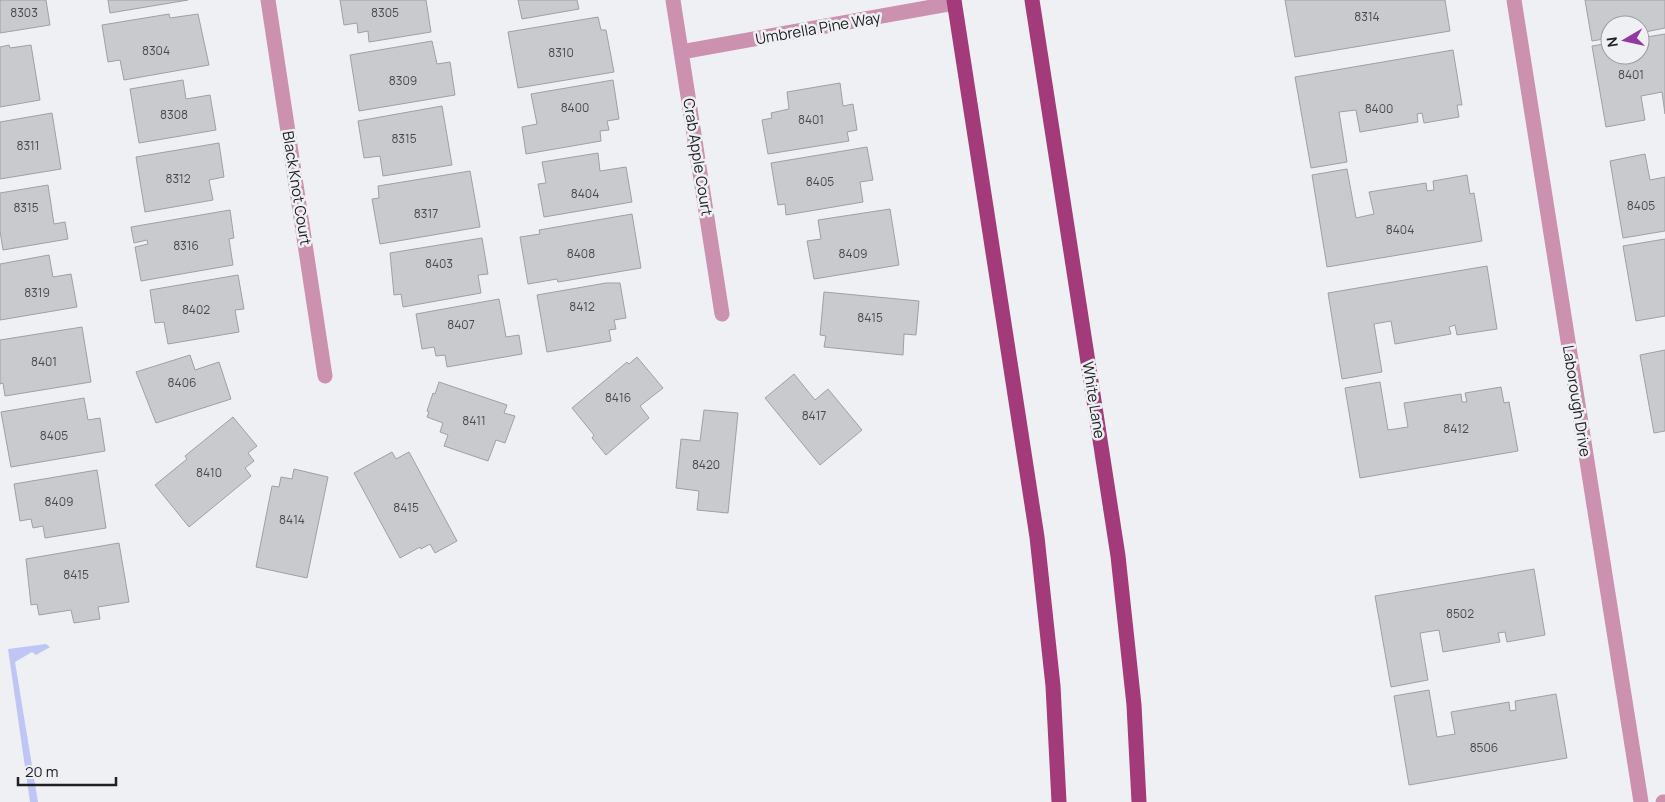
<svg xmlns="http://www.w3.org/2000/svg" width="1665" height="802" font-family="Manrope,sans-serif">
  <style>
    .green { fill: #bfc6f6 }
    .building { fill: #c9cace; stroke: #9fa0a4 }
    .lines { fill: none; stroke-linecap: round; stroke-linejoin: round }
    .minor { stroke: #cc91af; stroke-width: 15 }
    .major { stroke: #a33a79; stroke-width: 15 }
    .labels { text-anchor: middle; dominant-baseline: central; stroke-width: 5; stroke-linejoin: round; paint-order: stroke }
    .number-label { font-size: 12px; fill: #4a4a4d }
    .street-label { font-size: 15px; fill: #202022; stroke: #eff0f4 }
  </style>
  <rect width="100%" height="100%" fill="#eff0f4"/>
  <path class="green" d="M 46,644 L 50,647 L 36,655 L 32,652 L 15,662 L 38,802 L 30,802 L 8,649 Z"/>
  <path class="building" d="M 0,0 L 46,0 L 50,25 L 0,33 Z
    M 108,0 L 188,0 L 110,13 Z
    M 340,0 L 426,0 L 431,32 L 369,42 L 368,31 L 358,33 L 357,23 L 344,25 Z
    M 518,0 L 577,0 L 579,9 L 522,19 Z
    M 1285,0 L 1445,0 L 1450,31 L 1295,57 Z
    M 1585,0 L 1665,0 L 1665,28 L 1640,33 L 1640,25 L 1610,25 L 1610,38 L 1592,41 Z
    M 169,14 L 170,18 L 198,14 L 209,65 L 124,80 L 120,60 L 108,62 L 102,25 Z
    M 598,17 L 601,30 L 606,30 L 614,72 L 518,88 L 508,32 Z
    M 1665,34 L 1665,114 L 1662,92 L 1641,96 L 1645,120 L 1606,127 L 1592,46 L 1610,43 L 1610,55 L 1640,55 L 1640,38 Z
    M 432,41 L 437,64 L 450,62 L 455,95 L 359,111 L 350,55 Z
    M 9,45 L 10,48 L 31,45 L 40,100 L 0,107 L 0,47 Z
    M 1453,50 L 1462,105 L 1457,105 L 1459,117 L 1424,123 L 1422,113 L 1417,114 L 1418,122 L 1360,132 L 1356,110 L 1339,112 L 1347,162 L 1311,168 L 1295,77 Z
    M 183,80 L 186,99 L 210,95 L 216,130 L 139,143 L 130,89 Z
    M 613,80 L 619,119 L 607,121 L 609,130 L 600,131 L 601,141 L 526,154 L 522,127 L 537,124 L 531,94 Z
    M 840,83 L 843,106 L 853,104 L 857,130 L 847,132 L 849,141 L 768,154 L 762,120 L 772,118 L 771,113 L 789,109 L 787,92 Z
    M 442,106 L 452,165 L 383,176 L 380,156 L 364,158 L 358,121 Z
    M 52,113 L 61,169 L 0,179 L 0,122 Z
    M 219,143 L 224,177 L 209,180 L 213,200 L 145,212 L 136,157 Z
    M 867,147 L 873,180 L 860,182 L 863,202 L 786,215 L 785,204 L 778,205 L 771,163 Z
    M 598,153 L 600,171 L 626,167 L 632,202 L 544,217 L 538,184 L 546,183 L 542,162 Z
    M 1645,154 L 1650,180 L 1665,177 L 1665,231 L 1623,238 L 1610,161 Z
    M 1347,169 L 1356,218 L 1374,214 L 1369,192 L 1426,183 L 1427,191 L 1434,190 L 1433,181 L 1467,175 L 1470,194 L 1474,193 L 1482,241 L 1327,267 L 1312,175 Z
    M 470,171 L 480,227 L 380,244 L 372,199 L 379,198 L 378,186 Z
    M 48,185 L 54,224 L 65,222 L 68,239 L 3,250 L 0,231 L 0,193 Z
    M 890,209 L 899,265 L 814,279 L 807,241 L 821,239 L 818,220 Z
    M 230,210 L 234,238 L 229,239 L 233,265 L 141,281 L 135,247 L 148,244 L 147,240 L 134,243 L 131,227 Z
    M 632,214 L 641,268 L 558,282 L 557,279 L 528,284 L 520,237 L 540,234 L 539,230 Z
    M 482,238 L 488,274 L 478,275 L 481,293 L 403,307 L 401,294 L 394,295 L 390,253 Z
    M 1665,239 L 1665,316 L 1636,321 L 1623,246 Z
    M 49,255 L 53,277 L 71,274 L 77,307 L 0,320 L 0,264 Z
    M 1487,266 L 1497,329 L 1457,335 L 1455,325 L 1449,327 L 1451,334 L 1395,344 L 1391,321 L 1374,324 L 1382,372 L 1342,379 L 1328,293 Z
    M 238,275 L 244,309 L 235,310 L 239,332 L 168,344 L 164,322 L 155,323 L 150,290 Z
    M 606,283 L 620,283 L 626,318 L 614,320 L 616,329 L 609,330 L 611,341 L 547,352 L 537,295 Z
    M 824,292 L 919,301 L 916,335 L 904,334 L 903,355 L 824,347 L 826,336 L 820,335 Z
    M 499,299 L 506,337 L 519,335 L 522,354 L 447,367 L 445,355 L 436,356 L 434,347 L 422,349 L 416,314 Z
    M 82,327 L 91,382 L 5,396 L 3,383 L 0,384 L 0,340 Z
    M 1665,350 L 1665,431 L 1654,433 L 1640,355 Z
    M 190,355 L 195,370 L 219,362 L 231,399 L 156,423 L 136,372 Z
    M 637,357 L 663,388 L 640,406 L 649,418 L 606,455 L 592,438 L 594,435 L 572,408 L 627,362 L 629,364 Z
    M 794,374 L 815,400 L 828,389 L 862,430 L 820,465 L 765,398 Z
    M 439,382 L 507,405 L 504,413 L 515,416 L 505,443 L 496,440 L 488,461 L 444,446 L 448,435 L 440,432 L 443,423 L 427,417 L 429,412 L 427,411 L 433,393 L 435,394 Z
    M 1380,382 L 1388,430 L 1408,427 L 1404,403 L 1461,394 L 1462,402 L 1467,402 L 1465,393 L 1501,387 L 1504,403 L 1509,402 L 1518,451 L 1360,478 L 1345,388 Z
    M 84,398 L 88,420 L 100,418 L 105,451 L 11,467 L 1,412 Z
    M 704,410 L 738,413 L 728,513 L 697,510 L 699,491 L 676,488 L 681,439 L 700,441 Z
    M 233,417 L 257,446 L 248,453 L 254,461 L 245,468 L 251,476 L 189,527 L 155,485 L 187,459 L 185,456 Z
    M 392,452 L 396,459 L 409,452 L 457,541 L 435,553 L 430,544 L 421,549 L 420,547 L 400,558 L 354,473 Z
    M 294,469 L 328,477 L 307,578 L 256,567 L 272,486 L 279,487 L 281,477 L 292,479 Z
    M 97,470 L 106,528 L 45,538 L 43,526 L 33,528 L 31,519 L 20,521 L 14,484 Z
    M 119,543 L 129,602 L 98,607 L 100,619 L 74,623 L 71,610 L 39,615 L 37,604 L 31,605 L 26,559 Z
    M 1534,569 L 1545,635 L 1507,642 L 1505,632 L 1498,633 L 1500,642 L 1443,652 L 1439,630 L 1420,633 L 1428,680 L 1391,687 L 1375,596 Z
    M 1429,690 L 1437,737 L 1455,734 L 1451,712 L 1509,702 L 1510,711 L 1516,710 L 1515,701 L 1556,694 L 1567,758 L 1409,785 L 1394,696 Z"/>
  <g class="lines">
    <path class="minor" d="M 268,0 L 325,376
      M 673,0 L 722,314
      M 1514,0 L 1641,802
      M 681,52 L 954,3
      M 1663,802 L 1665,802"/>
    <path class="major" d="M 954,0 L 1037,537 L 1053,686 L 1059,802
      M 1032,0 L 1118,556 L 1134,705 L 1139,802"/>
  </g>
  <g class="labels">
    <g class="number-label">
      <text x="24" y="12">8303</text>
      <text x="385" y="12">8305</text>
      <text x="1367" y="16">8314</text>
      <text x="156" y="50">8304</text>
      <text x="561" y="52">8310</text>
      <text x="1631" y="74">8401</text>
      <text x="403" y="80">8309</text>
      <text x="575" y="107">8400</text>
      <text x="1379" y="108">8400</text>
      <text x="174" y="114">8308</text>
      <text x="811" y="119">8401</text>
      <text x="404" y="138">8315</text>
      <text x="28" y="145">8311</text>
      <text x="178" y="178">8312</text>
      <text x="820" y="181">8405</text>
      <text x="585" y="193">8404</text>
      <text x="1641" y="205">8405</text>
      <text x="26" y="207">8315</text>
      <text x="426" y="213">8317</text>
      <text x="1400" y="229">8404</text>
      <text x="186" y="245">8316</text>
      <text x="581" y="253">8408</text>
      <text x="853" y="253">8409</text>
      <text x="439" y="263">8403</text>
      <text x="37" y="292">8319</text>
      <text x="582" y="306">8412</text>
      <text x="196" y="309">8402</text>
      <text x="870" y="317">8415</text>
      <text x="461" y="324">8407</text>
      <text x="44" y="361">8401</text>
      <text x="182" y="382">8406</text>
      <text x="618" y="397">8416</text>
      <text x="814" y="415">8417</text>
      <text x="474" y="420">8411</text>
      <text x="1456" y="428">8412</text>
      <text x="54" y="435">8405</text>
      <text x="706" y="464">8420</text>
      <text x="209" y="472">8410</text>
      <text x="59" y="501">8409</text>
      <text x="406" y="507">8415</text>
      <text x="292" y="519">8414</text>
      <text x="76" y="574">8415</text>
      <text x="1460" y="613">8502</text>
      <text x="1484" y="747">8506</text>
    </g>
    <g class="street-label">
      <text transform="translate(818 28) rotate(-10)">Umbrella Pine Way</text>
      <text transform="translate(698 157) rotate(81)">Crab Apple Court</text>
      <text transform="translate(297 188) rotate(81)">Black Knot Court</text>
      <text transform="translate(1094 400) rotate(81)">White Lane</text>
      <text transform="translate(1577 401) rotate(81)">Laborough Drive</text>
    </g>
  </g>
  <g transform="translate(1625 40) rotate(261)"><circle r="24" fill="#eff0f4" stroke="#9c9da0"/>
  <path d="M0-4L9 19L0 12L-9 19Z" fill="#9238a3"/>
  <text y="-8" font-size="14" font-weight="bold" text-anchor="middle" fill="#202022">N</text>
  </g>
  <path d="M18 777v8h98v-8" fill="none" stroke="#202022" stroke-width="2.5"/>
  <text x="25" y="777" font-size="15" fill="#202022" stroke="#eff0f4" stroke-width="4" paint-order="stroke">20 m</text>
</svg>
